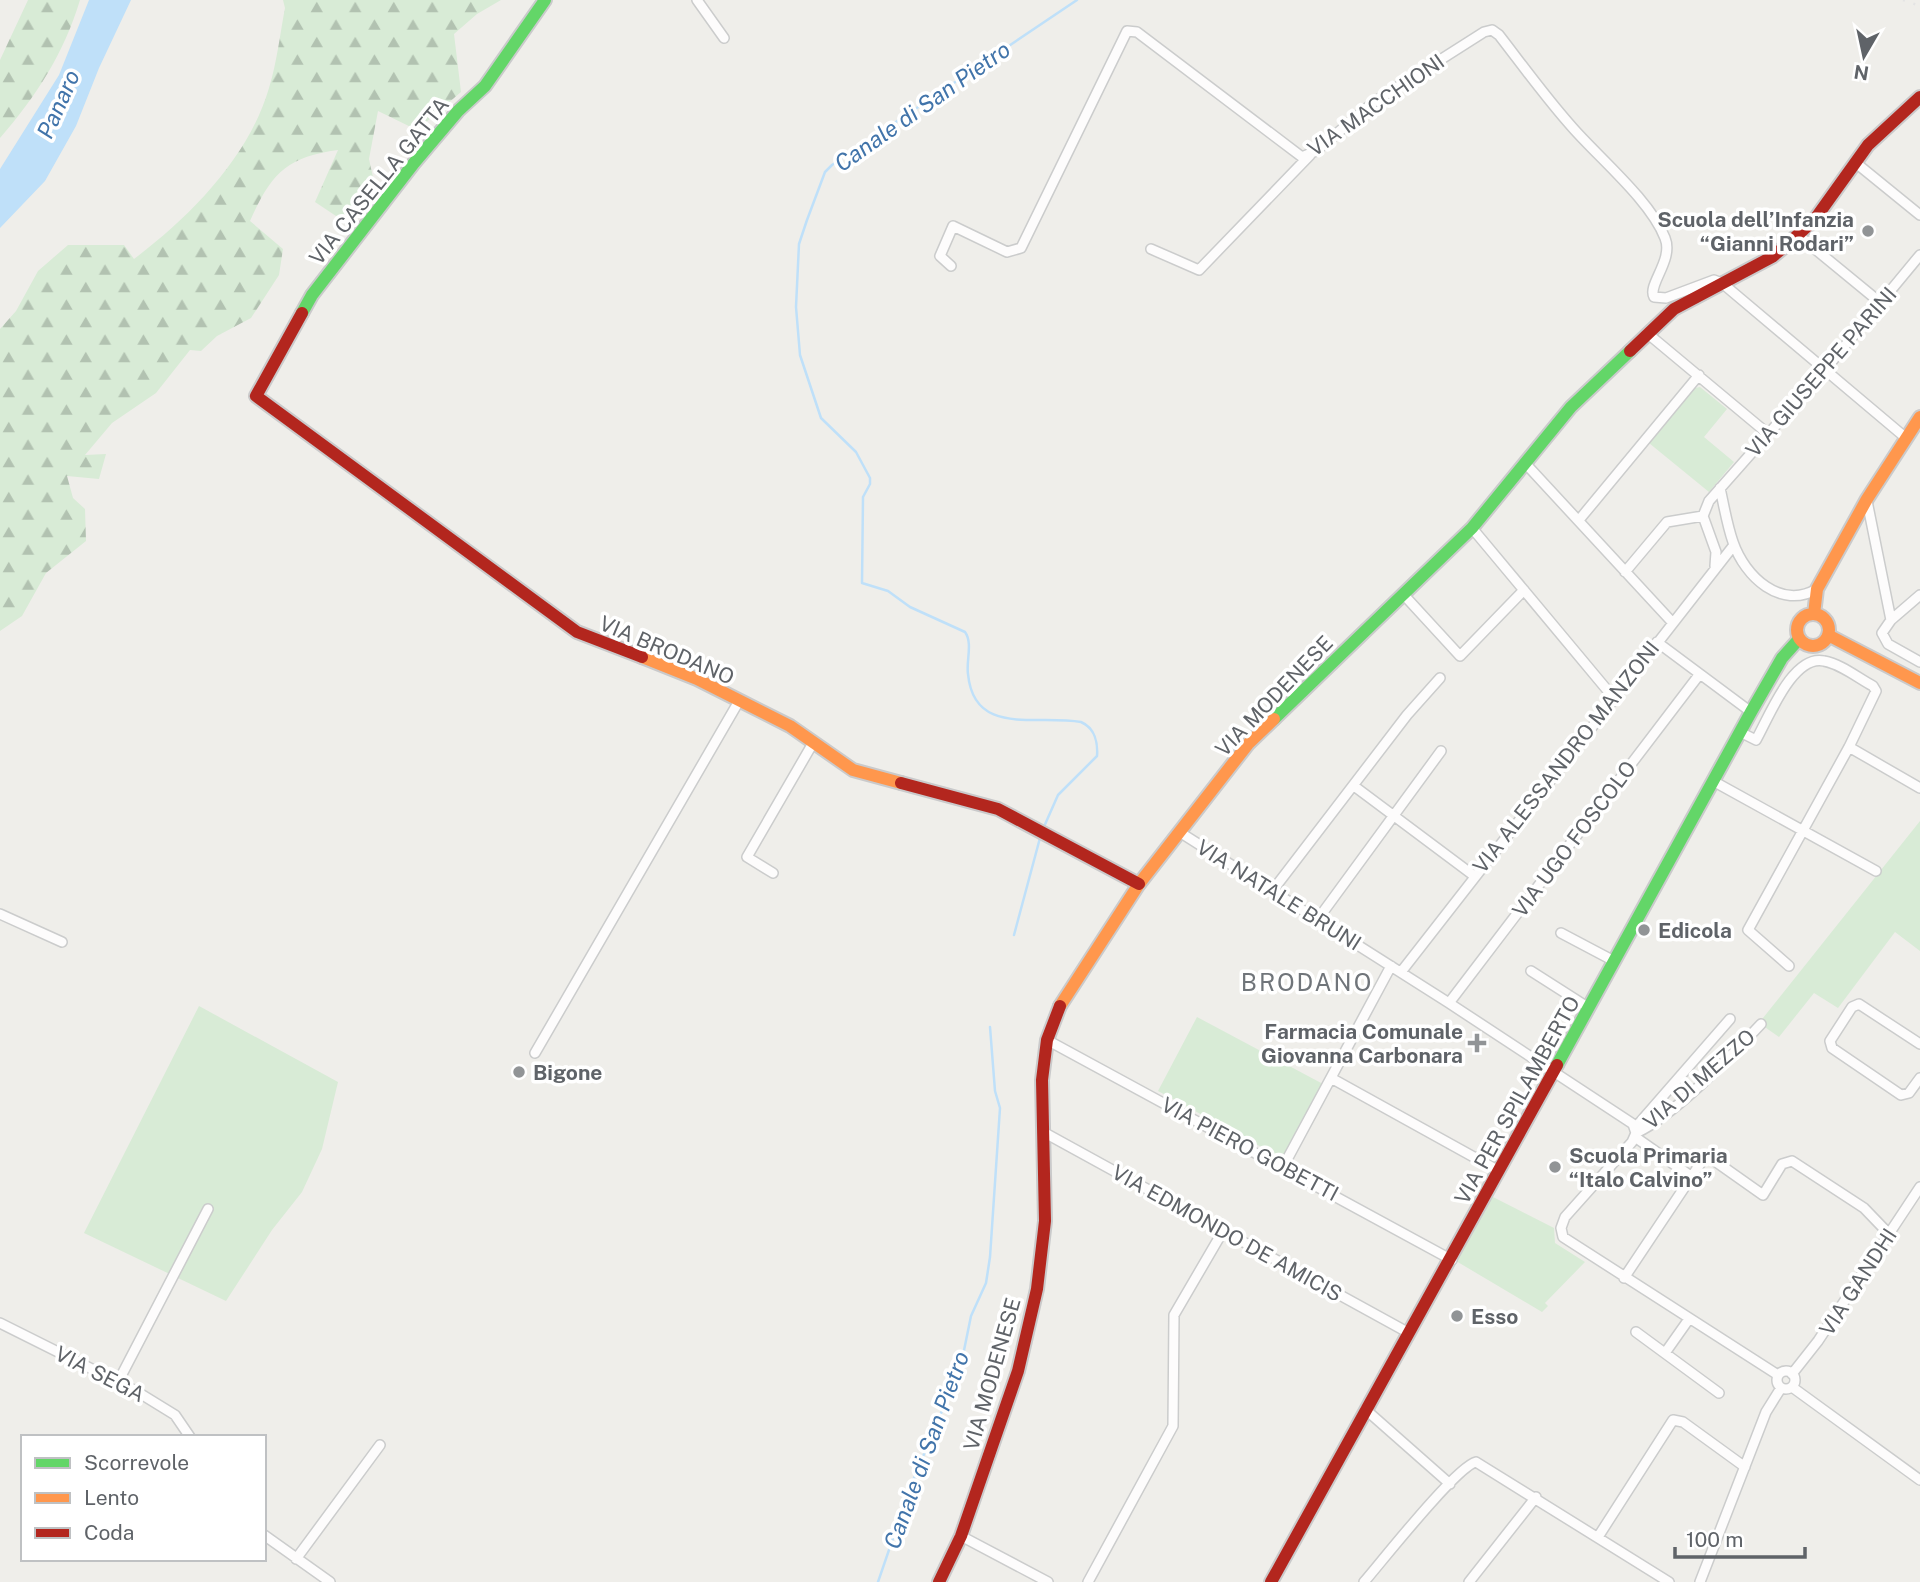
<svg xmlns="http://www.w3.org/2000/svg" width="1920" height="1582" font-family="'Public Sans',sans-serif">
  <style>
    .green { fill: #d8ebd6 }
    .forest { fill: url(#forest-firs) }
    .water { fill: #bfe0f9 }
    .lines { fill: none; stroke-linecap: round; stroke-linejoin: round }
    .stream { stroke: #bfe0f9; stroke-width: 2.5 }
    .street-casing { stroke: #cbcccc; stroke-width: 12 }
    .fast-casing { stroke: #cacacb; stroke-width: 16 }
    .slow-casing { stroke: #cacacb; stroke-width: 16 }
    .jam-casing { stroke: #cacacb; stroke-width: 16 }
    .street { stroke: #fdfcfc; stroke-width: 9 }
    .fast { stroke: #63d668; stroke-width: 12 }
    .slow { stroke: #ff974d; stroke-width: 12 }
    .jam { stroke: #b3261e; stroke-width: 12 }
    .rail { stroke: #e4e4e4; stroke-width: 2.5; stroke-dasharray: 2 9; stroke-linecap: butt }
    .poi-dot { fill: #919496; stroke: #fff; stroke-width: 2.5 }
    .labels { text-anchor: middle; dominant-baseline: central; stroke-width: 7; stroke-linejoin: round; paint-order: stroke }
    .street-label { font-size: 21px; fill: #5f6368; stroke: #fff }
    .poi-label { font-size: 21px; font-weight: bold; fill: #5f6368; stroke: #fff; text-anchor: start }
    .water-label { font-size: 23px; font-style: italic; fill: #4174aa; stroke: #fff }
    .quarter-label { font-size: 24px; letter-spacing: 2px; fill: #70757a; stroke: #fff }
  </style>
  <defs>
    <pattern id="forest-firs" width="22" height="20" patternUnits="userSpaceOnUse" patternTransform="scale(1.75)"><rect width="22" height="20" fill="#d8ebd6"/><path d="M5 1l3.5 6h-7zM16 11l3.5 6h-7z" fill="#b2c2b1"/></pattern>
  </defs>
  <rect width="100%" height="100%" fill="#efeeea"/>
  <path class="green" d="M 1700,387 L 1727,409 L 1704,437 L 1734,462 L 1709,492 L 1649,443 L 1695,388 Z
    M 1920,821 L 1920,951 L 1895,932 L 1838,1008 L 1814,993 L 1779,1037 L 1759,1023 Z
    M 199,1006 L 338,1082 L 322,1149 L 302,1192 L 272,1230 L 226,1301 L 84,1233 Z
    M 1197,1017 L 1323,1084 L 1284,1155 L 1280,1157 L 1158,1091 Z
    M 1491,1196 L 1554,1228 L 1555,1243 L 1585,1262 L 1545,1303 L 1548,1306 L 1542,1312 L 1456,1261 Z"/>
  <path class="forest" d="M 28,0 L 80,0 C 64,53 36,97 0,138 L 0,60 Z
    M 283,0 L 501,0 L 477,14 L 454,34 L 461,92 L 417,130 L 378,111 L 369,159 L 376,191 L 351,226 L 315,202 L 338,150 C 286,157 271,174 250,221 L 283,249 L 279,275 L 251,318 L 217,336 L 201,351 L 190,350 L 156,393 L 112,423 L 85,455 L 106,454 L 99,479 L 67,476 L 73,498 L 85,509 L 86,541 L 46,573 L 22,616 L 0,631 L 0,329 L 16,311 L 38,271 L 68,245 L 124,245 L 134,259 C 190,217 249,157 269,88 C 277,62 280,34 285,8 Z"/>
  <path class="water" d="M 89,0 L 131,0 L 99,68 L 76,126 L 45,181 L 0,228 L 0,169 L 59,75 Z"/>
  <g class="lines">
    <path class="stream" d="M 1043,829 L 1058,795 L 1097,756 C 1098,743 1095,728 1081,722 C 1036,714 974,737 968,674 C 966,661 973,643 965,632 L 910,607 L 888,591 L 862,583 L 863,497 L 870,484 L 870,478 L 856,452 L 821,418 L 800,355 L 796,307 L 799,244 L 807,220 L 825,172 L 832,165 L 1077,0
      M 1014,935 L 1040,838
      M 878,1582 L 912,1483 L 961,1365 L 971,1316 L 986,1283 L 990,1257 L 1000,1108 L 995,1091 L 990,1027"/>
    <g class="street-casing">
      <path id="street" d="M 697,0 L 724,38
        M 1856,163 L 1920,215
        M 1798,235 L 1882,304
        M 1151,249 L 1199,270 L 1310,155
        M 951,266 L 940,256 L 953,226 L 1007,252 L 1021,248 L 1127,31 L 1137,32 L 1302,157 L 1316,151 L 1374,102 L 1484,32 L 1492,30 L 1499,35 C 1523,66 1546,98 1572,127 C 1599,158 1650,200 1665,238 C 1674,260 1647,285 1654,297 L 1666,298 L 1714,280 L 1722,283 L 1906,438
        M 1647,333 L 1767,433
        M 1525,463 L 1672,622
        M 1720,488 C 1724,506 1727,525 1733,542 C 1745,577 1781,610 1817,589
        M 1867,501 L 1891,620
        M 1579,520 L 1699,375
        M 1472,528 L 1613,697
        M 1715,566 L 1716,552 L 1703,516 L 1709,501 L 1824,371 L 1920,255
        M 1625,572 L 1667,522 L 1703,516
        M 1403,594 L 1460,656 L 1524,590
        M 1920,595 L 1891,620 L 1882,633 L 1888,644 L 1920,662
        M 1657,642 L 1751,712
        M 1740,732 L 1756,740 C 1769,717 1793,654 1824,661 C 1841,664 1858,678 1873,686 L 1876,691 L 1849,747 L 1748,930 L 1789,966
        M 1849,747 L 1920,788
        M 1713,781 L 1876,871
        M 1354,786 L 1473,875
        M 1181,833 L 1449,1003 L 1633,1124 L 1636,1133 L 1632,1142 L 1565,1217 L 1561,1228 L 1563,1237 L 1778,1375
        M 773,873 L 747,857 L 813,743
        M 1273,890 L 1407,715 L 1440,678
        M 0,914 L 62,942
        M 1318,919 L 1441,751
        M 1561,933 L 1614,961
        M 1531,971 L 1589,1008
        M 1401,972 L 1734,545
        M 1449,1003 L 1699,675
        M 1047,1040 L 1452,1260
        M 1920,1044 L 1859,1004 L 1852,1007 L 1830,1041 L 1832,1048 L 1901,1095 L 1909,1093 L 1920,1078
        M 535,1053 L 739,701
        M 1331,1078 L 1499,1171
        M 1635,1128 L 1730,1019
        M 1045,1133 L 1409,1333
        M 1636,1133 C 1676,1114 1730,1057 1761,1024
        M 1635,1137 L 1692,1177
        M 1283,1167 L 1391,966
        M 1624,1278 L 1704,1158 L 1712,1159 L 1763,1195 L 1782,1164 L 1792,1161 L 1864,1208 L 1889,1234
        M 0,1323 L 136,1391 L 175,1415 L 190,1437
        M 1636,1332 L 1719,1393
        M 1665,1353 L 1689,1319
        M1777 1380a9 9 0 1 1 18 0a9 9 0 1 1-18 0Z
        M 1792,1374 L 1818,1341 L 1920,1187
        M 118,1382 L 208,1209
        M 1792,1387 L 1920,1480
        M 1365,1409 L 1450,1484
        M 264,1535 L 330,1582
        M 961,1536 L 1048,1582
        M 1598,1537 L 1673,1420 L 1683,1422 L 1745,1467
        M 296,1559 L 380,1445
        M 1088,1582 L 1173,1426 L 1174,1315 L 1223,1231
        M 1364,1582 C 1383,1560 1456,1467 1476,1462 L 1669,1582
        M 1469,1582 L 1536,1497
        M 1700,1582 L 1766,1412 L 1781,1388"/>
    </g>
    <g class="fast-casing">
      <path id="fast" d="M 302,313 L 312,295 L 414,163 L 458,111 L 485,86 L 545,0
        M 1274,719 L 1472,528 L 1571,407 L 1630,351
        M 1557,1065 L 1751,712 L 1782,658 L 1799,639"/>
    </g>
    <g class="slow-casing">
      <path id="slow" d="M 1814,614 L 1817,589 L 1867,499 L 1920,417
        M1797 630a16 16 0 1 1 32 0a16 16 0 1 1-32 0Z
        M 1828,635 L 1920,683
        M 642,657 L 697,679 L 790,726 L 853,770 L 901,783
        M 1060,1006 L 1139,884 L 1248,744 L 1274,719"/>
    </g>
    <g class="jam-casing">
      <path id="jam" d="M 302,313 L 256,396 L 577,632 L 642,657
        M 1630,351 L 1674,309 L 1772,257 L 1789,243 L 1815,219 L 1868,145 L 1920,97
        M 901,783 L 998,809 L 1139,884
        M 939,1582 L 961,1536 L 1018,1371 L 1037,1289 L 1045,1221 L 1042,1080 L 1047,1040 L 1060,1006
        M 1271,1582 L 1557,1065"/>
    </g>
    <use href="#street" class="street"/>
    <use href="#fast" class="fast"/>
    <use href="#slow" class="slow"/>
    <use href="#jam" class="jam"/>
    <path class="rail" d="M 1903,0 L 1920,6"/>
  </g>
  <g class="poi-dot">
    <circle cx="1868" cy="231" r="7"/>
    <circle cx="1644" cy="930" r="7"/>
    <path d="M1473.5 1032.5h7v7h7v7h-7v7h-7v-7h-7v-7h7z"/>
    <circle cx="519" cy="1072" r="7"/>
    <circle cx="1555" cy="1167" r="7"/>
    <circle cx="1457" cy="1316" r="7"/>
  </g>
  <g class="labels">
    <g class="street-label">
      <text transform="translate(1376 105) rotate(-35)">VIA MACCHIONI</text>
      <text transform="translate(379 181) rotate(-51)">VIA CASELLA GATTA</text>
      <text transform="translate(1821 372) rotate(-49)">VIA GIUSEPPE PARINI</text>
      <text transform="translate(667 650) rotate(23)">VIA BRODANO</text>
      <text transform="translate(1274 696) rotate(-46)">VIA MODENESE</text>
      <text transform="translate(1566 757) rotate(-52)">VIA ALESSANDRO MANZONI</text>
      <text transform="translate(1574 839) rotate(-53)">VIA UGO FOSCOLO</text>
      <text transform="translate(1279 895) rotate(32)">VIA NATALE BRUNI</text>
      <text transform="translate(1699 1079) rotate(-41)">VIA DI MEZZO</text>
      <text transform="translate(1517 1100) rotate(-61)">VIA PER SPILAMBERTO</text>
      <text transform="translate(1250 1149) rotate(28)">VIA PIERO GOBETTI</text>
      <text transform="translate(1227 1233) rotate(29)">VIA EDMONDO DE AMICIS</text>
      <text transform="translate(1858 1282) rotate(-57)">VIA GANDHI</text>
      <text transform="translate(100 1374) rotate(27)">VIA SEGA</text>
      <text transform="translate(992 1374) rotate(-74)">VIA MODENESE</text>
    </g>
    <g class="poi-label">
      <text x="1854" y="219" text-anchor="end">Scuola dell’Infanzia<tspan x="1854" dy="24">“Gianni Rodari”</tspan></text>
      <text x="1658" y="930">Edicola</text>
      <text x="1463" y="1031" text-anchor="end">Farmacia Comunale<tspan x="1463" dy="24">Giovanna Carbonara</tspan></text>
      <text x="533" y="1072">Bigone</text>
      <text x="1569" y="1155">Scuola Primaria<tspan x="1569" dy="24">“Italo Calvino”</tspan></text>
      <text x="1471" y="1316">Esso</text>
    </g>
    <g class="water-label">
      <text transform="translate(58 104) rotate(-66)">Panaro</text>
      <text transform="translate(922 106) rotate(-35)">Canale di San Pietro</text>
      <text transform="translate(926 1450) rotate(-70)">Canale di San Pietro</text>
    </g>
    <g class="quarter-label">
      <text x="1307" y="982">BRODANO</text>
    </g>
  </g>
  <rect x="21" y="1435" width="245" height="126" fill="#ffffff" stroke="#bfc1c3" stroke-width="2"/>
  <rect x="35" y="1458" width="35" height="10" fill="#63d668" stroke="#bfc1c3" stroke-width="2"/>
  <text x="84" y="1470" font-size="21" fill="#5f6368">Scorrevole</text>
  <rect x="35" y="1493" width="35" height="10" fill="#ff974d" stroke="#bfc1c3" stroke-width="2"/>
  <text x="84" y="1505" font-size="21" fill="#5f6368">Lento</text>
  <rect x="35" y="1528" width="35" height="10" fill="#b3261e" stroke="#bfc1c3" stroke-width="2"/>
  <text x="84" y="1540" font-size="21" fill="#5f6368">Coda</text>
  <g transform="translate(1864 56) rotate(189)" stroke="#ffffff" stroke-width="5" paint-order="stroke">
  <path d="M0-5L12 26L0 18L-12 26Z" fill="#5f6368"/>
  <text y="-10" font-size="19" font-weight="bold" text-anchor="middle" fill="#5f6368">N</text>
  </g>
  <path d="M1675 1547v10h130v-10" fill="none" stroke="#5f6368" stroke-width="3.5"/>
  <text x="1686" y="1547" font-size="21" fill="#5f6368" stroke="#ffffff" stroke-width="5" paint-order="stroke">100 m</text>
</svg>
